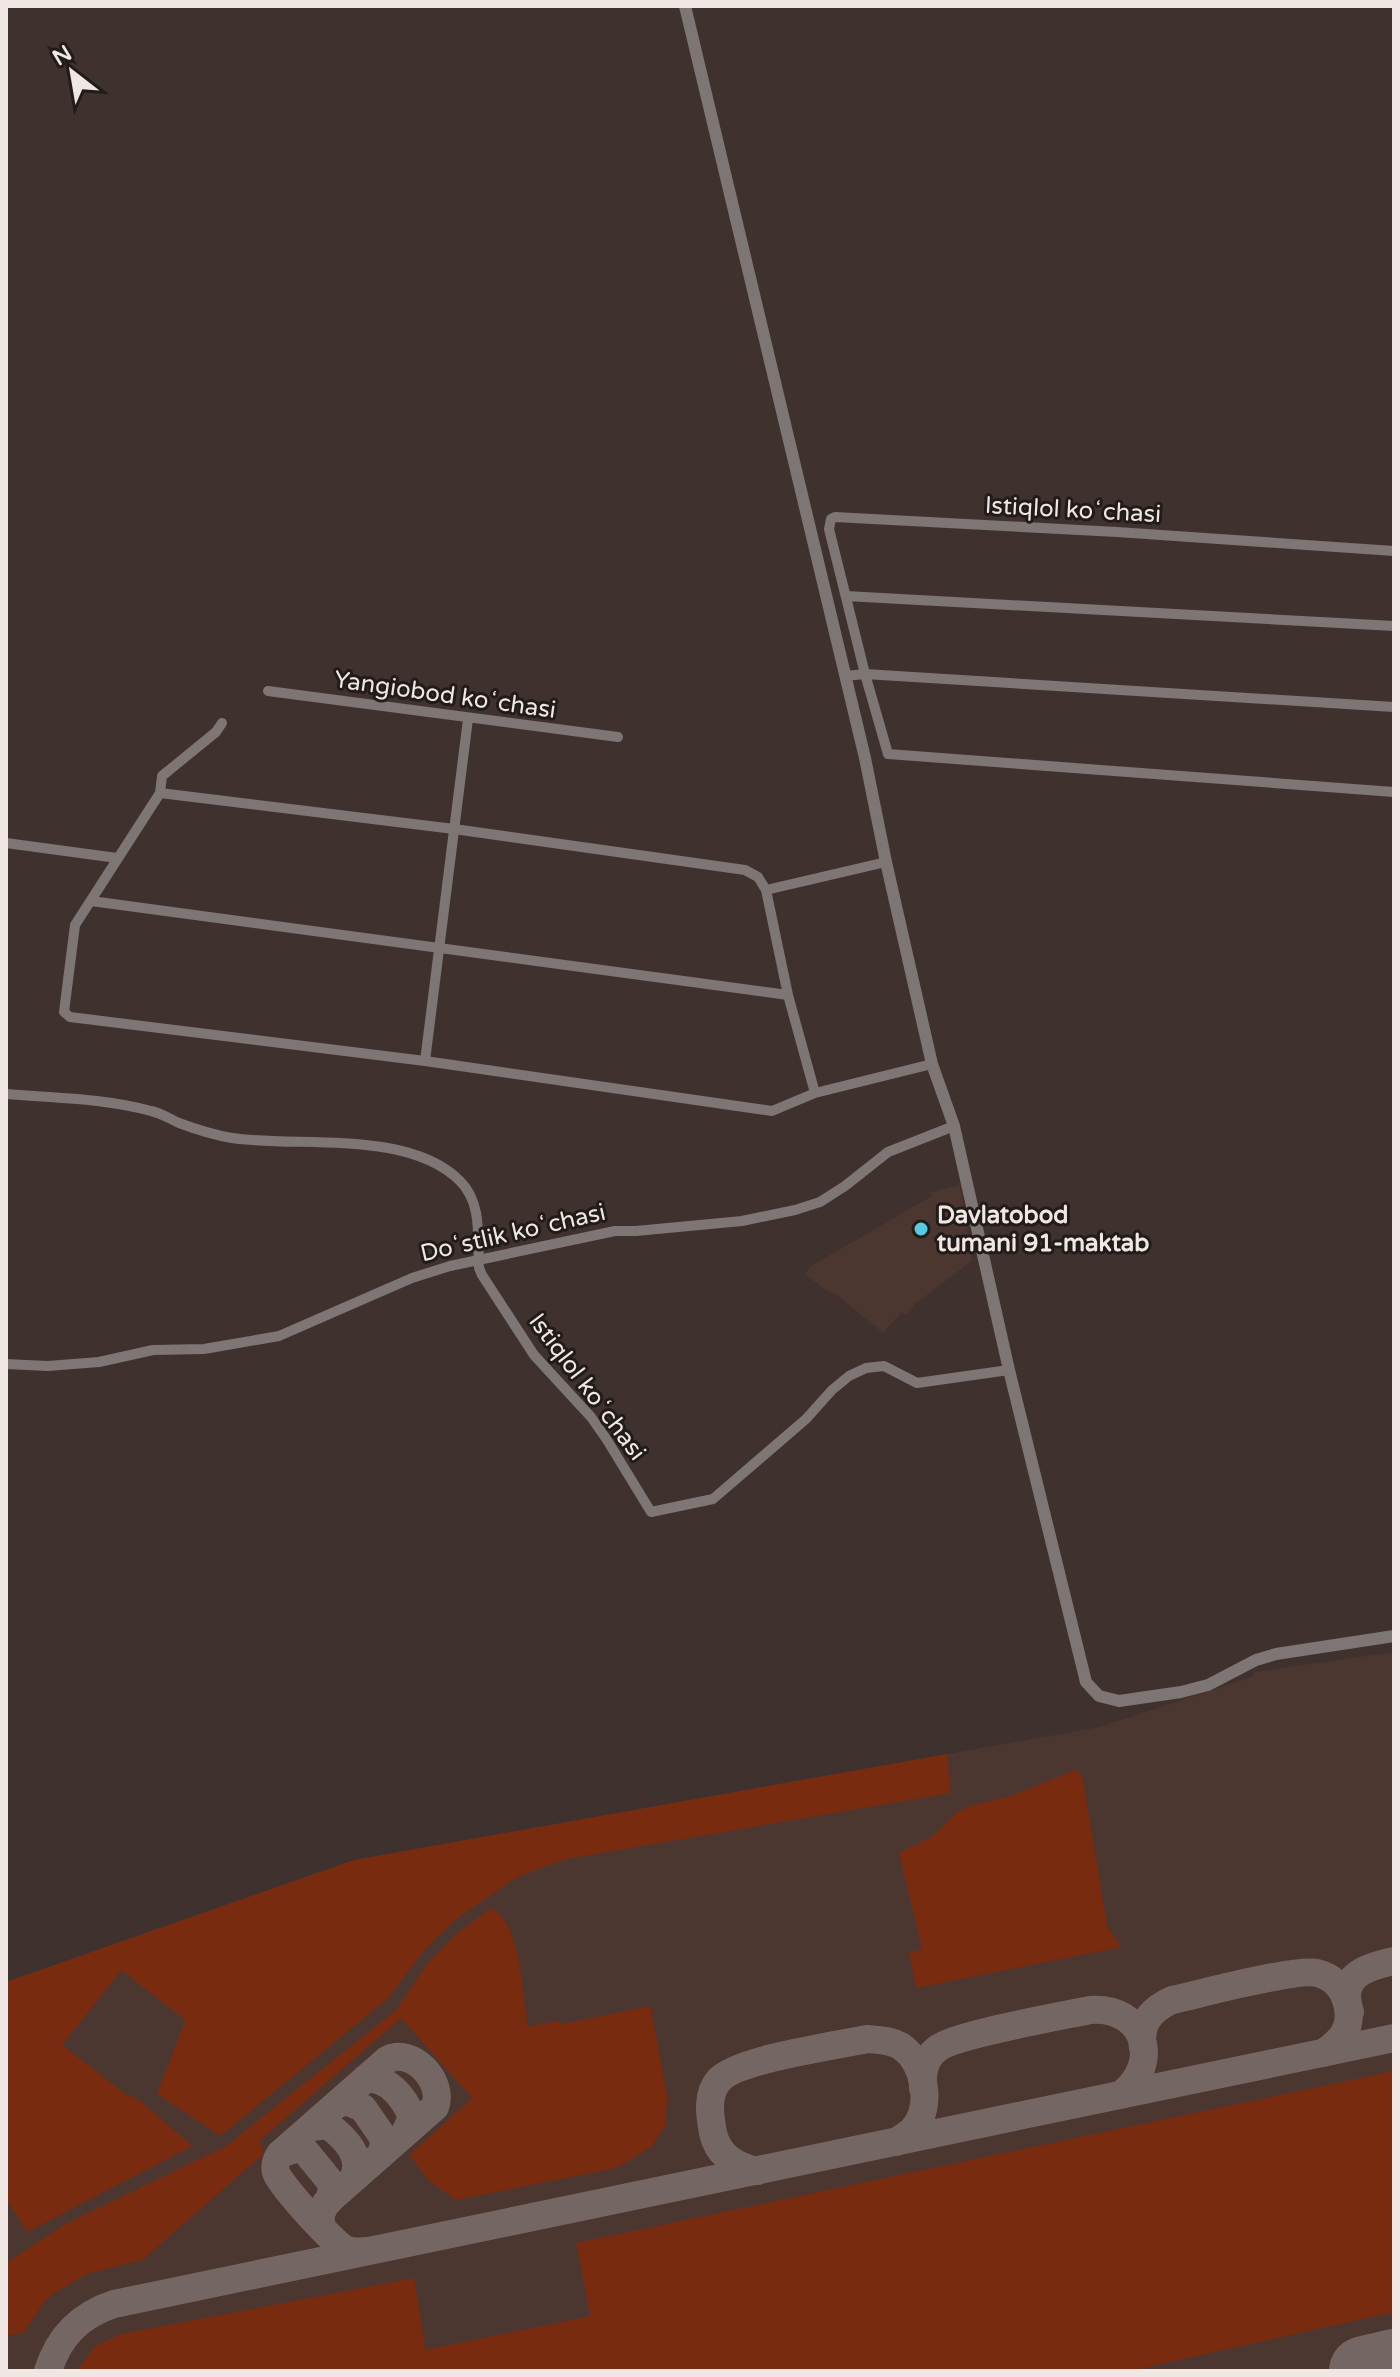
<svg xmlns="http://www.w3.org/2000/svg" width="1400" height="2377" font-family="'Varela Round',sans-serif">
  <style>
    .built { fill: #4c3730 }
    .green { fill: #792b0f }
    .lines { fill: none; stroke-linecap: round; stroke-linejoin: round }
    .taxiway { stroke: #746763; stroke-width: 28 }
    .runway { stroke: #746763; stroke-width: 70 }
    .minor { stroke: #7d7674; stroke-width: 10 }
    .tertiary { stroke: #7d7674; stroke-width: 12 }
    .poi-dot { fill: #57c9e1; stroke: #211b19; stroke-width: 3 }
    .labels { text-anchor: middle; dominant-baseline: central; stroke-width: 6; stroke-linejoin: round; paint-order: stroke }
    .street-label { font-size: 24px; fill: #f0e7e4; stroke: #211b19 }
    .poi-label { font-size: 24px; font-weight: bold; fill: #f0e7e4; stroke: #211b19; text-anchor: start }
  </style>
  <rect width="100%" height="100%" fill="#3f312d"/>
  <path class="built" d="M 960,1185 L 972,1261 L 916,1303 L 906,1315 L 902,1312 L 883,1333 L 837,1295 L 827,1291 L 805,1274 L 811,1266 L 932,1196 L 931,1192 Z
    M 1394,1652 L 1394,2371 L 6,2371 L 6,1982 L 354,1860 L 1100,1727 L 1254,1676 L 1254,1672 Z"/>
  <path class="green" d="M 947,1754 L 950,1793 L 566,1859 L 517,1877 L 457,1918 L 424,1950 L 387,1999 L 220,2136 L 157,2094 L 185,2020 L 121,1970 L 62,2045 L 126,2095 L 138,2099 L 192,2146 L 27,2232 L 6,2199 L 6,1982 L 354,1860 Z
    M 1075,1770 L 1082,1776 L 1107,1927 L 1121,1947 L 916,1988 L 909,1953 L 922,1949 L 899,1853 L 933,1836 L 957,1812 L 970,1806 L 1011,1796 Z
    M 491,1908 C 522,1925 521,1994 528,2027 L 556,2021 L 563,2024 L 650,2006 L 667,2097 L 665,2125 L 651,2147 L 616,2168 L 456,2200 L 430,2182 L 409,2155 L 472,2098 L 401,2018 L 260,2140 L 263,2154 L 142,2260 L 87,2274 L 57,2291 L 44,2301 L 24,2332 L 6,2336 L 6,2263 L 65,2224 L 226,2146 L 396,2010 L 427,1964 L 455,1935 Z
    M 1394,2071 L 1394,2312 L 1129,2371 L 77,2371 L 95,2346 L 121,2334 L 414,2278 L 425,2350 L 590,2316 L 576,2243 Z"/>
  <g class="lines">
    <path class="taxiway" d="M 1350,2012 C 1338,1976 1365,1967 1394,1961
      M 1143,2048 C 1139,2024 1150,2010 1172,2000 C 1200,1994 1296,1968 1317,1973 C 1335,1977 1345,1991 1348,2008 C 1352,2029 1340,2042 1323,2053
      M 365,2079 C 387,2076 404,2097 412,2117 L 405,2133
      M 923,2088 C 922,2073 924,2059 937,2049 C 953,2035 1062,2016 1090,2010 C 1145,2006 1162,2062 1122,2094
      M 336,2105 L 346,2101 L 363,2108 L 385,2140 L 381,2155
      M 311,2127 L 328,2125 C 346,2139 364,2157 353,2179
      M 280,2154 L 298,2148 L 306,2152 L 333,2185 L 329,2201
      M 757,2171 C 736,2166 718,2156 713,2133 C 710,2116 706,2095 719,2080 C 738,2059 835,2046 867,2039 C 879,2040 892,2040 902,2047 C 925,2064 932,2105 915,2127 C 911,2133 903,2137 896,2142
      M 322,2227 L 320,2216 L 326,2203 L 435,2107 C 445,2082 412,2046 387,2060 L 280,2154 C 276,2160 274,2165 276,2172 C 279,2184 333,2243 345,2249 C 351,2252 357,2252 364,2251
      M 48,2371 C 59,2336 80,2315 114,2304 L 1394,2038"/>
    <path class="runway" d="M 1364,2371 L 1394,2364"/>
    <path class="minor" d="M 846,596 L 1394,626
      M 845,676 L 865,674 L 829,529 L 831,519 L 835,517 L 1117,532 L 1394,551
      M 268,691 L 618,737
      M 1394,707 L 865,674 L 888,754 L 1394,792
      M 160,793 L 162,776 L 216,732 L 222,723
      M 6,843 L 117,858
      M 886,862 L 766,890 L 758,877 L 745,870 L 454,829 L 160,793 L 75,925 L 64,1012 L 70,1017 L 425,1061 L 772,1111 L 815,1093 L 932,1064
      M 766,890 L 788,995 L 815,1093
      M 91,901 L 788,995
      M 425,1061 L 468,719
      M 6,1094 C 53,1098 105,1098 151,1111 C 161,1113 170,1119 179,1123 C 195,1129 214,1135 232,1138 C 300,1148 408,1129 460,1181 C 483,1204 477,1238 479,1268 L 482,1275 L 534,1355 L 591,1417 L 607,1440 L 651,1512 L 713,1499 L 806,1419 L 832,1390 L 849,1376 L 866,1368 L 884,1366 L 917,1383 L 1009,1370
      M 6,1364 L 48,1366 L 99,1362 L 153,1350 L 204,1349 L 279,1336 L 412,1278 L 450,1266 L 615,1231 L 636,1231 L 742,1221 L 795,1210 L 820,1202 L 845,1186 L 888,1152 L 954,1126"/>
    <path class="tertiary" d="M 685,6 L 865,758 L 886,862 L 932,1064 L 954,1126 L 1009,1370 L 1086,1682 L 1099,1696 L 1119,1701 L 1181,1692 L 1208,1685 L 1256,1660 L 1276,1654 L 1394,1636"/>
  </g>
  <circle class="poi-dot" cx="921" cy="1229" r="8"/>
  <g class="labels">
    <g class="street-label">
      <text transform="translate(1073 510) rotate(3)">Istiqlol koʻchasi</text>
      <text transform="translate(445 695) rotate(8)">Yangiobod koʻchasi</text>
      <text transform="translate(513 1233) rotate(-13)">Doʻstlik koʻchasi</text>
      <text transform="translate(587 1387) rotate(53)">Istiqlol koʻchasi</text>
    </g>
    <g class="poi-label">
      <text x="937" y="1215">Davlatobod<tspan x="937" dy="28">tumani 91-maktab</tspan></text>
    </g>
  </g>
  <rect width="1400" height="2377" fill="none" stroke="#f0e7e4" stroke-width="16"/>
  <g transform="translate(72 72) rotate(329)" stroke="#211b19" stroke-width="6" paint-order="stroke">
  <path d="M0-6L14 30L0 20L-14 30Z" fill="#f0e7e4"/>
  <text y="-12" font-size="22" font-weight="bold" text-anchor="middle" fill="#f0e7e4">N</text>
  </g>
</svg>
